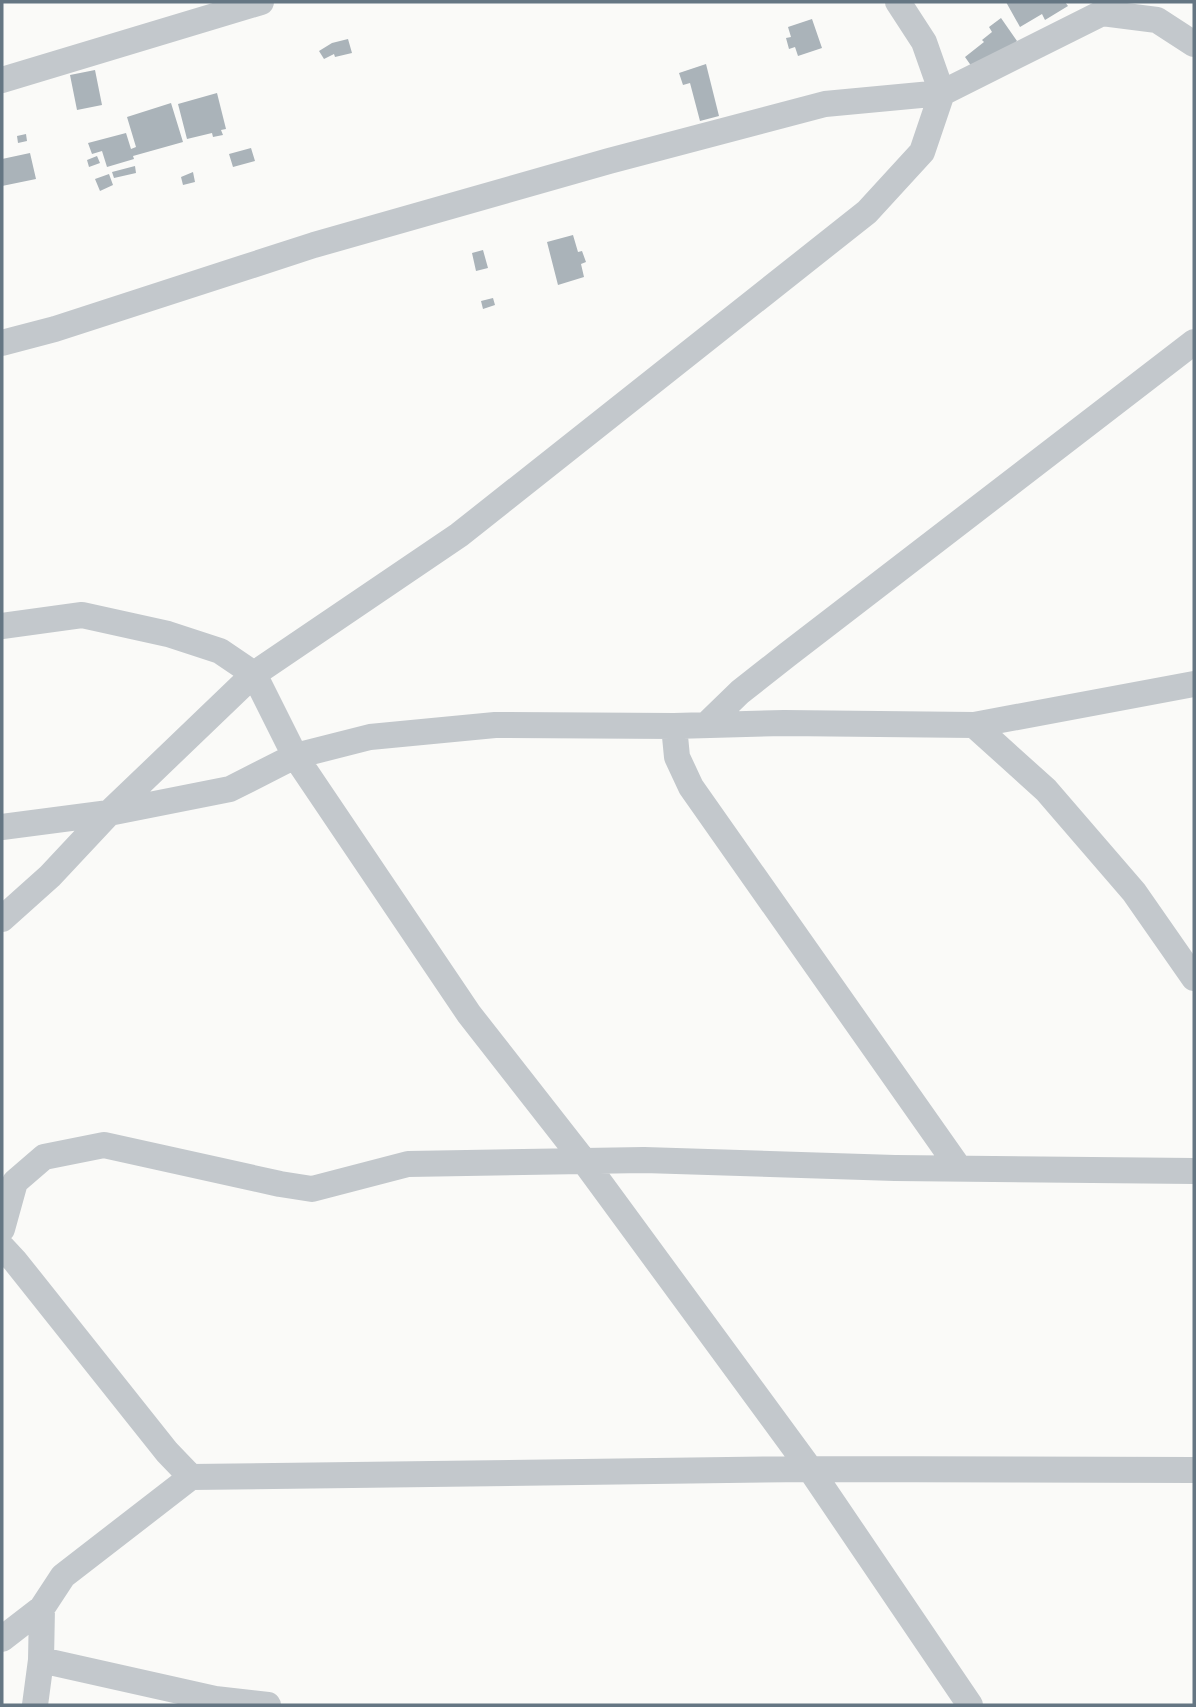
<svg xmlns="http://www.w3.org/2000/svg" width="1196" height="1707" font-family="Cabin,sans-serif">
  <style>
    .building { fill: #aab3b9 }
    .lines { fill: none; stroke-linecap: round; stroke-linejoin: round }
    .street { stroke: #c3c8cc; stroke-width: 26 }
  </style>
  <rect width="100%" height="100%" fill="#fafaf8"/>
  <path class="building" d="M 1006,2 L 1065,2 L 1068,6 L 1045,20 L 1042,14 L 1020,27 Z
    M 1001,18 L 1017,41 L 979,77 L 965,57 L 984,42 L 982,40 L 992,32 L 989,27 Z
    M 812,19 L 822,48 L 798,56 L 795,47 L 789,49 L 786,38 L 791,37 L 788,27 Z
    M 348,39 L 352,53 L 335,57 L 334,54 L 324,59 L 319,51 L 332,43 Z
    M 706,64 L 719,116 L 700,121 L 690,83 L 683,85 L 679,73 Z
    M 95,70 L 102,105 L 77,110 L 70,75 Z
    M 217,93 L 226,129 L 221,130 L 223,135 L 213,137 L 212,133 L 187,139 L 178,104 Z
    M 171,103 L 183,142 L 133,156 L 134,159 L 107,167 L 102,151 L 92,154 L 88,143 L 126,133 L 131,149 L 136,147 L 127,117 Z
    M 26,134 L 27,141 L 18,143 L 17,136 Z
    M 251,148 L 255,161 L 233,167 L 229,154 Z
    M 30,153 L 36,179 L 2,186 L 2,159 Z
    M 97,156 L 100,163 L 89,167 L 87,160 Z
    M 135,166 L 136,173 L 114,178 L 112,172 Z
    M 193,172 L 195,182 L 183,185 L 181,177 Z
    M 109,174 L 113,185 L 100,191 L 95,179 Z
    M 573,235 L 578,252 L 582,251 L 586,262 L 581,264 L 584,277 L 558,285 L 547,242 Z
    M 483,250 L 488,268 L 476,271 L 472,253 Z
    M 493,298 L 495,305 L 483,309 L 481,301 Z"/>
  <g class="lines">
    <path class="street" d="M 2,80 L 261,2
      M 2,343 L 55,329 L 314,245 L 609,161 L 825,104 L 942,93 L 1102,13 L 1157,20 L 1194,44
      M 2,626 L 82,615 L 168,634 L 220,651 L 254,674 L 295,756 L 469,1014 L 584,1161 L 810,1469 L 970,1705
      M 706,725 L 740,692 L 787,655 L 1194,342
      M 974,725 L 1046,790 L 1134,892 L 1194,978
      M 674,726 L 677,757 L 691,787 L 959,1168
      M 2,827 L 109,813 L 230,789 L 295,756 L 370,737 L 495,725 L 674,726 L 784,723 L 974,725 L 1194,684
      M 2,919 L 50,876 L 109,813 L 254,674 L 459,535 L 867,212 L 922,152 L 942,93 L 924,42 L 898,2
      M 2,1229 L 15,1182 L 44,1157 L 104,1145 L 280,1184 L 312,1189 L 408,1164 L 584,1161 L 644,1160 L 895,1168 L 1194,1171
      M 2,1247 L 15,1261 L 167,1452 L 191,1477
      M 2,1639 L 42,1608 L 63,1576 L 191,1477 L 810,1469 L 1194,1470
      M 41,1660 L 215,1699 L 268,1705
      M 35,1705 L 41,1660 L 42,1608"/>
  </g>
  <rect width="1196" height="1707" fill="none" stroke="#657683" stroke-width="7"/>
</svg>
